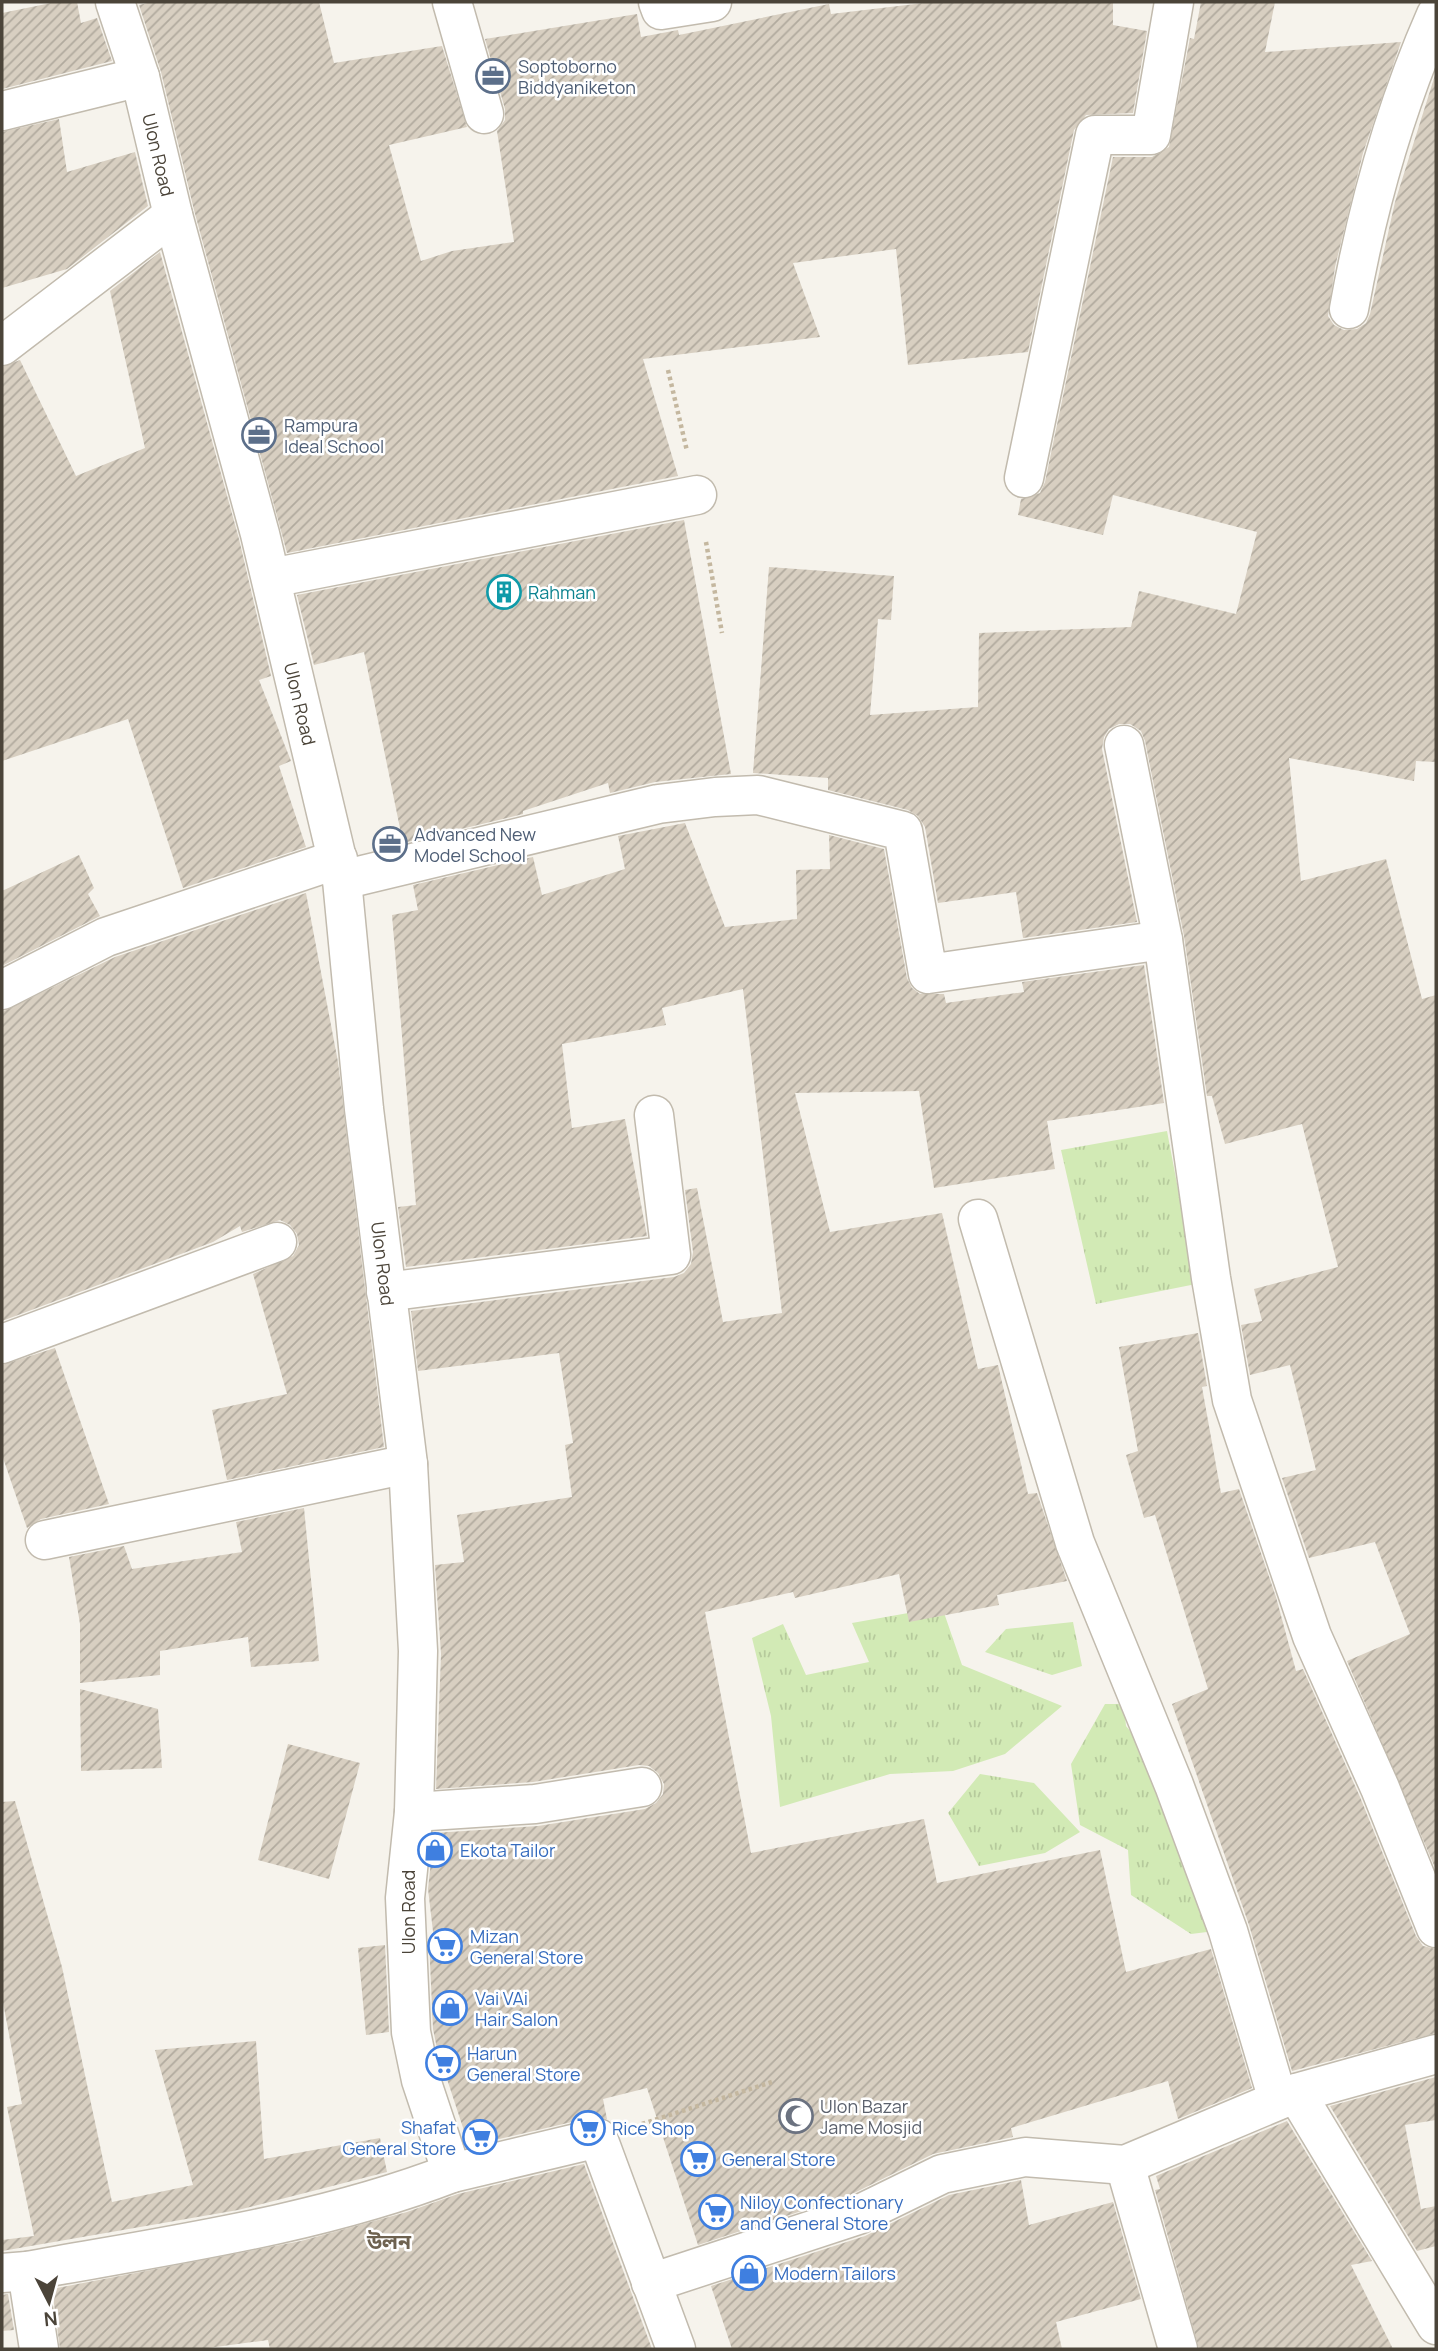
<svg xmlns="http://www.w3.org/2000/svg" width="1438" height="2351" font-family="Manrope,'Noto Sans Bengali',sans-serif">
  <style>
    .grass { fill: url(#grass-tufts) }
    .building { fill: url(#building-hatch) }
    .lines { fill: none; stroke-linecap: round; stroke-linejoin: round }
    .minor-casing { stroke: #c2bbae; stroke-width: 41 }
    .path { stroke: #c4b79f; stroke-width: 4.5; stroke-dasharray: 3.5 3.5; stroke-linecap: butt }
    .minor { stroke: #fff; stroke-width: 38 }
    .labels { text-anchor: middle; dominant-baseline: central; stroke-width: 5; stroke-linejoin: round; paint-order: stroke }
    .service-label { font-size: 18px; fill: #4e5e75; stroke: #fff; text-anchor: start }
    .street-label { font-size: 18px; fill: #4b4439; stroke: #fff }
    .culture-label { font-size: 18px; fill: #0d838f; stroke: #fff; text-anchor: start }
    .shop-label { font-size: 18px; fill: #366cbe; stroke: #fff; text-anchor: start }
    .worship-label { font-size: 18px; fill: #5b616d; stroke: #fff; text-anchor: start }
    .quarter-label { font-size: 21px; font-weight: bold; fill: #6e6250; stroke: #fff }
  </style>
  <defs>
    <pattern id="grass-tufts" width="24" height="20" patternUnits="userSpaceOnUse" patternTransform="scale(1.75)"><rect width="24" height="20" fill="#d2eab5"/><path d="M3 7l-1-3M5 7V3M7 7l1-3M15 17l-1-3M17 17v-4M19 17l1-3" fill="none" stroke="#b6ca9c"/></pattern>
    <pattern id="building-hatch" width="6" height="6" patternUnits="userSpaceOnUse" patternTransform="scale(1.75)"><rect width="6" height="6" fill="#d8cfc1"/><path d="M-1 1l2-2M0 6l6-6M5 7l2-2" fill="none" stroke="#b1aa9e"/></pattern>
  </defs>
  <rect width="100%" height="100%" fill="#f6f3ec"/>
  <path class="grass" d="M 1167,1131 L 1196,1284 L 1096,1304 L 1061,1150 Z
    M 942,1607 L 962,1665 L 1062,1706 L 1005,1754 L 953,1771 L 890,1774 L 780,1807 L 771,1716 L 752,1638 L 783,1624 L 806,1675 L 869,1662 L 852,1623 Z
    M 1073,1622 L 1082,1666 L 1052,1675 L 985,1652 L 1006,1629 Z
    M 1105,1704 L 1124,1704 L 1126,1726 L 1159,1765 L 1215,1931 L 1191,1934 L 1131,1895 L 1128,1850 L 1080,1825 L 1071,1764 Z
    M 980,1774 L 1034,1783 L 1080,1832 L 1045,1853 L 979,1866 L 948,1813 Z"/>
  <path class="building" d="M 56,2 L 77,2 L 81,23 L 97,18 L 112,61 L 2,89 L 2,13 Z
    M 152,2 L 319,2 L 334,63 L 442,46 L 467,127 L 389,145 L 421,261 L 452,251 L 514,242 L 497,131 L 505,120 L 505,109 L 485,39 L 637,14 L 641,37 L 678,30 L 679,35 L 829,4 L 831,14 L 932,2 L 1113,2 L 1113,25 L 1147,31 L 1133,113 L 1086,115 L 1074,130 L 1028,352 L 908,365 L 896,249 L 793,263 L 820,337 L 643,359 L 678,476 L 287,553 L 194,210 L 161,72 L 139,5 Z
    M 1201,2 L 1275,2 L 1265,52 L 1401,42 L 1363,153 L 1335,267 L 1328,316 L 1334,325 L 1344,330 L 1357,329 L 1366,323 L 1370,314 L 1395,202 L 1436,72 L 1436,762 L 1416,761 L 1414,781 L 1289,758 L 1301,881 L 1386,859 L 1422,999 L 1436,995 L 1436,1870 L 1347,1661 L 1410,1634 L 1375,1542 L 1309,1558 L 1282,1478 L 1316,1470 L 1290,1365 L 1250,1375 L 1241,1325 L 1262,1321 L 1254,1289 L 1338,1267 L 1302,1124 L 1225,1144 L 1212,1096 L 1207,1096 L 1184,936 L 1145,741 L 1141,731 L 1130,724 L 1119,724 L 1109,729 L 1104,737 L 1102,749 L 1137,922 L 1023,938 L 1016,892 L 938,903 L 925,827 L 918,816 L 908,810 L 828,790 L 828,778 L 753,773 L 769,567 L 894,576 L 891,620 L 878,619 L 870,715 L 978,707 L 979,633 L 1131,627 L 1139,591 L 1236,614 L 1257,532 L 1113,495 L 1103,535 L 1018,515 L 1021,499 L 1040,493 L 1045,482 L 1113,157 L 1152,157 L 1169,147 L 1190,38 L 1194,39 Z
    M 59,119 L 67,172 L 135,152 L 148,206 L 67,269 L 2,288 L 2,132 Z
    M 160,252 L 239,539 L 271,676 L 259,680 L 291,761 L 279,766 L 306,847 L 183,888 L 128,719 L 2,761 L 2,367 L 20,360 L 76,476 L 145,448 L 110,291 Z
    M 684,520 L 731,774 L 655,782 L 610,793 L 608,783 L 523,811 L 523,814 L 403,843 L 364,652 L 314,665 L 297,595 Z
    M 685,823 L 725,927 L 797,919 L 796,870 L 830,869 L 829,835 L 884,849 L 907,978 L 912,988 L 920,994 L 944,994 L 946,1003 L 1024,992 L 1022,982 L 1144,965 L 1164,1103 L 1047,1121 L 1055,1169 L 934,1188 L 919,1091 L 795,1093 L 830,1232 L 942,1213 L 978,1369 L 998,1365 L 1028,1494 L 1037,1493 L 1067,1581 L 997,1595 L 999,1605 L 909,1622 L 899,1574 L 795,1598 L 793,1592 L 705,1612 L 751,1853 L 924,1819 L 937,1883 L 1100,1850 L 1126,1972 L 1211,1949 L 1252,2088 L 1178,2119 L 1168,2081 L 1011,2128 L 1013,2137 L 933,2154 L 850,2195 L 698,2245 L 647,2088 L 603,2099 L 607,2119 L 593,2117 L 469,2146 L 445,2073 L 442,2073 L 433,2029 L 429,1940 L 434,1940 L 428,1889 L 434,1833 L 538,1826 L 645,1809 L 656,1803 L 663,1794 L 664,1784 L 658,1773 L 649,1766 L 639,1765 L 533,1782 L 436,1789 L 441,1654 L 435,1565 L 464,1562 L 457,1515 L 572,1497 L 565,1445 L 573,1443 L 559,1353 L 418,1371 L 411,1311 L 674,1277 L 684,1273 L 691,1264 L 693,1252 L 685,1190 L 697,1188 L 723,1322 L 782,1313 L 743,989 L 662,1008 L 666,1025 L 562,1044 L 572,1128 L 625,1119 L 647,1236 L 406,1267 L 398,1207 L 416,1205 L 392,915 L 418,910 L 413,885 L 533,857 L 542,895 L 625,869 L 618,836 Z
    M 79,855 L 94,888 L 88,894 L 100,916 L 2,966 L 2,891 Z
    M 306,893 L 338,1062 L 384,1447 L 227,1480 L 212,1410 L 287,1394 L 253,1274 L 293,1256 L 299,1245 L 297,1234 L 290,1225 L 280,1220 L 242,1232 L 240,1226 L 213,1242 L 2,1321 L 2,1012 L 115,957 Z
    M 1198,1333 L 1207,1386 L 1202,1387 L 1221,1493 L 1239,1489 L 1276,1597 L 1296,1671 L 1303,1669 L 1360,1797 L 1416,1936 L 1423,1946 L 1436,1949 L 1436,2033 L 1292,2071 L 1249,1925 L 1172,1704 L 1208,1689 L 1155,1515 L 1144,1518 L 1126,1455 L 1138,1451 L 1119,1347 Z
    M 55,1348 L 109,1504 L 41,1519 L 27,1528 L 2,1455 L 2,1365 Z
    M 304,1508 L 319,1661 L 251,1667 L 248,1637 L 160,1651 L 160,1675 L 80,1683 L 80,1624 L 69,1557 L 124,1546 L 132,1569 L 242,1552 L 236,1522 Z
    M 80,1689 L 158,1709 L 162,1768 L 81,1771 Z
    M 288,1744 L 360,1763 L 329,1879 L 258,1860 Z
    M 15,1801 L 62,1967 L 112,2202 L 193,2185 L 155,2050 L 256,2041 L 264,2159 L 380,2138 L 387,2172 L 238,2210 L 2,2251 L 2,2240 L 34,2236 L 7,2107 L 22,2104 L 2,1997 L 2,1802 Z
    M 385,1945 L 389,2032 L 366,2035 L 358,1948 Z
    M 1436,2077 L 1436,2120 L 1405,2125 L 1421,2209 L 1436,2206 L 1436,2246 L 1417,2251 L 1330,2106 Z
    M 1287,2121 L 1372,2261 L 1351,2265 L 1393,2349 L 1199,2349 L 1155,2190 L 1160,2189 L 1156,2176 Z
    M 584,2164 L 652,2349 L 270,2349 L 268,2340 L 201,2349 L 60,2349 L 52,2289 L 301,2241 L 407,2212 L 458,2194 Z
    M 1021,2180 L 1029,2225 L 1113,2202 L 1141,2299 L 1056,2322 L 1062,2349 L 732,2349 L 711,2286 L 865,2236 L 949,2195 Z
    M 8,2294 L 14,2330 L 2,2331 L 2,2295 Z"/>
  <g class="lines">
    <g class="minor-casing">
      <g id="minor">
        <path id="s1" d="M 115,2 L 140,77 L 173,215 L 260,534 L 342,880 L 364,1109 L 408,1464 L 418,1651 L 414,1812 L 405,1898 L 411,2032 L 421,2080 L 452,2173 L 598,2138 L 676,2349"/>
        <path d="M 452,2 L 484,114"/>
        <path d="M 658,2 L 661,10 L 712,2"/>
        <path d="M 2,111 L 140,77"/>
        <path d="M 1349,309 C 1367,208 1395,108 1436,15"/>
        <path d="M 2,346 L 173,215"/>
        <path d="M 1024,478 L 1095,135 L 1151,135 L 1174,2"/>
        <path d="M 271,578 L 697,495"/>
        <path d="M 1124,745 L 1163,940 L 1211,1278 L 1232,1400 L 1312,1636 L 1380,1788 L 1436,1928"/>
        <path d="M 342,880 L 658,804 L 715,797 L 758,795 L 903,831 L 928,974 L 1163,940"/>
        <path d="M 2,990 L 106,937 L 338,859"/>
        <path d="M 978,1219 L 1075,1543 L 1174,1785 L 1228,1931 L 1278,2100"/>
        <path d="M 386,1292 L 671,1255 L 654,1115"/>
        <path d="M 2,1344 L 277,1242"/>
        <path d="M 45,1540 L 408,1464"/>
        <path d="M 414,1812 L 535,1804 L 642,1787"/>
        <path d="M 1296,2093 L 1436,2054"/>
        <path d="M 1125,2165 L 1178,2349"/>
        <path d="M 27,2271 L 39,2349"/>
        <path d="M 2,2273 L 27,2271 C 170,2245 317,2225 452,2173"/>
        <path d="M 651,2283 L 858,2215 L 942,2174 L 1025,2157 L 1125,2165 L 1296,2093 L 1436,2325"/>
      </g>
    </g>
    <path class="path" d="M 668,370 L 687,451
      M 706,542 L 722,633
      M 642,2124 L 775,2081"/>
    <use href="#minor" class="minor"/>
  </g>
  <defs>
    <g id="office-ring" transform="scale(1.75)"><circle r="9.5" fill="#fff" stroke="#5c6f8a" stroke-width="1.5"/><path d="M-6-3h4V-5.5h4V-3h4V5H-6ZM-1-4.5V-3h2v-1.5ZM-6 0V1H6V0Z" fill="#5c6f8a"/></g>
    <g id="building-ring" transform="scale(1.75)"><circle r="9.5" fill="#fff" stroke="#0f9aa8" stroke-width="1.5"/><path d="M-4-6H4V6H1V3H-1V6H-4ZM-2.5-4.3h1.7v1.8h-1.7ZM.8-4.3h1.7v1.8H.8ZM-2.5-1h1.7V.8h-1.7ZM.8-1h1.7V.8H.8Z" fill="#0f9aa8"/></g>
    <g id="shop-ring" transform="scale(1.75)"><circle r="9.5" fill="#fff" stroke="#3f7fe0" stroke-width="1.5"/><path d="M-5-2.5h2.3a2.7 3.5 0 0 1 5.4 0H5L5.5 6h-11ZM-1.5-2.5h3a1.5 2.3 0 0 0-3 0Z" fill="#3f7fe0"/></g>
    <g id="supermarket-ring" transform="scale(1.75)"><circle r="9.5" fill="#fff" stroke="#3f7fe0" stroke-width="1.5"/><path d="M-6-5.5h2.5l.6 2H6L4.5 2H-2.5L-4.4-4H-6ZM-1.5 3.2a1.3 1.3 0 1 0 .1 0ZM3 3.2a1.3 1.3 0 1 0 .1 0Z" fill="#3f7fe0"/></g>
    <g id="mosque-ring" transform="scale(1.75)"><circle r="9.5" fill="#fff" stroke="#6b7280" stroke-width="1.5"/><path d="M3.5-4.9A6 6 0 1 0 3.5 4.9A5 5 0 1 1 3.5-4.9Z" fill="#6b7280"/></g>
  </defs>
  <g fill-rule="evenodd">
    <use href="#office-ring" x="493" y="76"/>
    <use href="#office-ring" x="259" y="435"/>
    <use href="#building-ring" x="504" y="592"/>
    <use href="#office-ring" x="390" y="844"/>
    <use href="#shop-ring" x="435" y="1850"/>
    <use href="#supermarket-ring" x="445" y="1946"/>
    <use href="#shop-ring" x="450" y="2008"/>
    <use href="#supermarket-ring" x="443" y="2063"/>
    <use href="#mosque-ring" x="796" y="2116"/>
    <use href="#supermarket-ring" x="588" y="2128"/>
    <use href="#supermarket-ring" x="480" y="2137"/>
    <use href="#supermarket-ring" x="698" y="2159"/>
    <use href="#supermarket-ring" x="716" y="2212"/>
    <use href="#shop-ring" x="749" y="2273"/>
  </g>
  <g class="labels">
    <g class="service-label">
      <text x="518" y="66">Soptoborno<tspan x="518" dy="21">Biddyaniketon</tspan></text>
      <text x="284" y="425">Rampura<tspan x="284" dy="21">Ideal School</tspan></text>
      <text x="414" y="834">Advanced New<tspan x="414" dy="21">Model School</tspan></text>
    </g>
    <g class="street-label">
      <text stroke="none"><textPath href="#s1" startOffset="159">Ulon Road</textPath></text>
      <text stroke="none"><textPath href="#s1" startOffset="726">Ulon Road</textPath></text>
      <text stroke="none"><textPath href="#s1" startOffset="1293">Ulon Road</textPath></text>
      <text transform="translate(408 1912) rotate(-90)">Ulon Road</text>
    </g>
    <g class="culture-label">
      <text x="528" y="592">Rahman</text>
    </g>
    <g class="shop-label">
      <text x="460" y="1850">Ekota Tailor</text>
      <text x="470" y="1936">Mizan<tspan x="470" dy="21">General Store</tspan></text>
      <text x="475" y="1998">Vai VAi<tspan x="475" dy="21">Hair Salon</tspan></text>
      <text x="467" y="2053">Harun<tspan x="467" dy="21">General Store</tspan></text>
      <text x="456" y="2127" text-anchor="end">Shafat<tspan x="456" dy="21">General Store</tspan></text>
      <text x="612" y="2128">Rice Shop</text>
      <text x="722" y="2159">General Store</text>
      <text x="740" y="2202">Niloy Confectionary<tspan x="740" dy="21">and General Store</tspan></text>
      <text x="774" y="2273">Modern Tailors</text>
    </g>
    <g class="worship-label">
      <text x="820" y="2106">Ulon Bazar<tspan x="820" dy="21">Jame Mosjid</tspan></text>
    </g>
    <g class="quarter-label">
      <text x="389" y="2241">উলন</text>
    </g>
  </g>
  <rect width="1438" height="2351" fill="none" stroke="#4b4439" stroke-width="7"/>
  <g transform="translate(49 2302) rotate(174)" stroke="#ffffff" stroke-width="5" paint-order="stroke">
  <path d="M0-5L12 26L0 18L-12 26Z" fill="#4b4439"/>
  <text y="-10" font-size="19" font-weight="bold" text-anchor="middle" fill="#4b4439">N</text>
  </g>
</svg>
